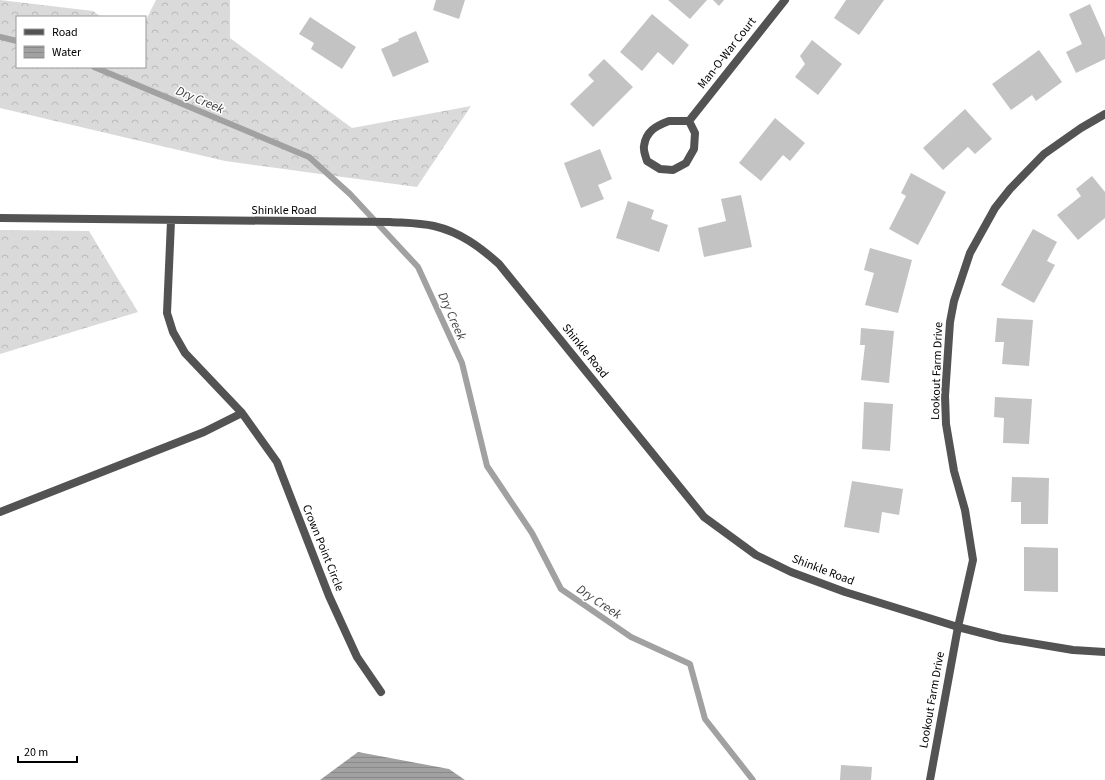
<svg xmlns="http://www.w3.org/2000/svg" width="1105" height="780" font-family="'Source Sans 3',sans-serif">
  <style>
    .forest { fill: url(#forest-crowns) }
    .water { fill: url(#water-rules) }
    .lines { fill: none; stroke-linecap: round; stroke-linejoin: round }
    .stream { stroke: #a1a1a1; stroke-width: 6 }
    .building { fill: #c3c3c3 }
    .minor { stroke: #535353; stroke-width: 8 }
    .labels { text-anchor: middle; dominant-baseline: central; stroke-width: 3; stroke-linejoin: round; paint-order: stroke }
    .street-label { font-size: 12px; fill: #000; stroke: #fff }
    .water-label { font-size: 13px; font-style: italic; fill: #424242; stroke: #fff }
  </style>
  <defs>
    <pattern id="forest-crowns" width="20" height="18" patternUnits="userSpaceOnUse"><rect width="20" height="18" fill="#dadada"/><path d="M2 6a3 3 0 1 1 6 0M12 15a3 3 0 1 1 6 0" fill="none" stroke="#b9b9b9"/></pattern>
    <pattern id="water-rules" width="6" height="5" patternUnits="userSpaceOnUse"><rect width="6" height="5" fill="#a1a1a1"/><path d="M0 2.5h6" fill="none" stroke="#898989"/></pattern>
  </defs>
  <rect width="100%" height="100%" fill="#fff"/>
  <path class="forest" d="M 0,0 L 93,11 L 101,17 L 17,17 L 17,67 L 145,67 L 145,22 L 156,0 L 230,0 L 230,38 L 352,128 L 471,106 L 417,187 L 225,161 L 0,108 Z
    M 0,230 L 89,231 L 138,312 L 0,354 Z"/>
  <path class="water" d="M 358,752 L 449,769 L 465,780 L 320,780 Z"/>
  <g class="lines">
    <path class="stream" d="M 0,37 L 17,41
      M 94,67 L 309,157 L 350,194 L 418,267 L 462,363 L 487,466 L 532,533 L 561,589 L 631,637 L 690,664 L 705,719 L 753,780"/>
  </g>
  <path class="building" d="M 436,0 L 465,0 L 459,19 L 433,10 Z
    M 668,0 L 707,0 L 690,19 Z
    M 713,0 L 724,0 L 719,6 Z
    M 846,0 L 884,0 L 859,35 L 834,18 Z
    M 1090,4 L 1105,38 L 1105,59 L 1076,73 L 1066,52 L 1082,44 L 1069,14 Z
    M 652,14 L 689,45 L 673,65 L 658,52 L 642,71 L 620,52 Z
    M 310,17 L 356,47 L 342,69 L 311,49 L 314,43 L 299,34 Z
    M 416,31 L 429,62 L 393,77 L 381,49 L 399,41 L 398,39 Z
    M 812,40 L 842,64 L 818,95 L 795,77 L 805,64 L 800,56 Z
    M 1039,50 L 1062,82 L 1036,101 L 1032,95 L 1011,110 L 992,84 Z
    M 604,59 L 633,87 L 593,127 L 570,104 L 594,81 L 588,75 Z
    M 965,109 L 992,139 L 975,154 L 968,147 L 943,170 L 923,148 Z
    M 775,118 L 805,143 L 790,161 L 783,155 L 761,181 L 739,163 Z
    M 600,149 L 612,179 L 598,185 L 604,199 L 581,208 L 564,163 Z
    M 911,173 L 946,192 L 918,245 L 889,229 L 906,196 L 901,193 Z
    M 1092,176 L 1105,192 L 1105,218 L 1078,240 L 1057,215 L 1081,196 L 1076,189 Z
    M 741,195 L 752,247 L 704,257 L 698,228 L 726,221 L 721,199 Z
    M 628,201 L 654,210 L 651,219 L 668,225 L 659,252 L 616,238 Z
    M 1033,229 L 1057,242 L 1047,261 L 1055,265 L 1034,303 L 1001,285 Z
    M 870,248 L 912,260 L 898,313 L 865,305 L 874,273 L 864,270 Z
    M 997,318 L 1033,320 L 1029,366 L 1002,364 L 1004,342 L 995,342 Z
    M 861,328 L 894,331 L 889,383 L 861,380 L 865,345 L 860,345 Z
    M 995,397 L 1032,399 L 1029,444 L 1003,443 L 1004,418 L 994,417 Z
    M 864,402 L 893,404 L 890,451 L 862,449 Z
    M 1012,477 L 1049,478 L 1048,524 L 1021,524 L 1021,502 L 1011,502 Z
    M 852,481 L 903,489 L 899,515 L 882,512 L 879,533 L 844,527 Z
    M 1024,547 L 1058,548 L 1058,592 L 1024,591 Z
    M 841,765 L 872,767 L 871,780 L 840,780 Z"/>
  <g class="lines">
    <path class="minor" d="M 669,121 L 689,121 L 695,133 L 694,149 L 686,163 L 673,170 L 660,169 L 647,161 C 646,157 643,151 644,146 C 646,131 656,126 669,121 Z
      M 689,121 L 785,0
      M 0,218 L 390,222 C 405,223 420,223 434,226 C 460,232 480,247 499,264 L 704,517 L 756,555 L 791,572 L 845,592 L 958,627 L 1001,638 L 1073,650 L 1105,652
      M 171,221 L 167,313 L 173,332 L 185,353 L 242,413 L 277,462 L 329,596 L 357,657 L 381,692
      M 0,512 L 204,432 L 242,413
      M 930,780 L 958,627 L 973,560 L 965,510 L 954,471 L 946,424 L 945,396 L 950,322 L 954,301 L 970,253 L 995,208 L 1010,189 L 1044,154 L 1081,128 L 1105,114"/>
  </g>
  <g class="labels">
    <g class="street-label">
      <text transform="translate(727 53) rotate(-52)">Man-O-War Court</text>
      <text x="284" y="210">Shinkle Road</text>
      <text transform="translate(585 351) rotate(51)">Shinkle Road</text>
      <text transform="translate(937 371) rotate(-88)">Lookout Farm Drive</text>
      <text transform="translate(323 548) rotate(68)">Crown Point Circle</text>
      <text transform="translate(823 570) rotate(21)">Shinkle Road</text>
      <text transform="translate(932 700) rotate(-80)">Lookout Farm Drive</text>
    </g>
    <g class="water-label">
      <text transform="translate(200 100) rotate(23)">Dry Creek</text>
      <text transform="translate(452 316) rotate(66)">Dry Creek</text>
      <text transform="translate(599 602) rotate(34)">Dry Creek</text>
    </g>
  </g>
  <rect x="16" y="16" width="130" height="52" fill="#ffffff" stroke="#999999"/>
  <rect x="24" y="29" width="20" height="6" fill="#535353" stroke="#999999"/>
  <text x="52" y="36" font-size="12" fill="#000000">Road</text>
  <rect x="24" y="46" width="20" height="12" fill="url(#water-rules)" stroke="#999999"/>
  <text x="52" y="56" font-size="12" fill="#000000">Water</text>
  <path d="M18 756v6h59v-6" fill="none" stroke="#000000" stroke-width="2"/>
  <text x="24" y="756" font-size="12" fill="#000000" stroke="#ffffff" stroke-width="3" paint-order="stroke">20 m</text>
</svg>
